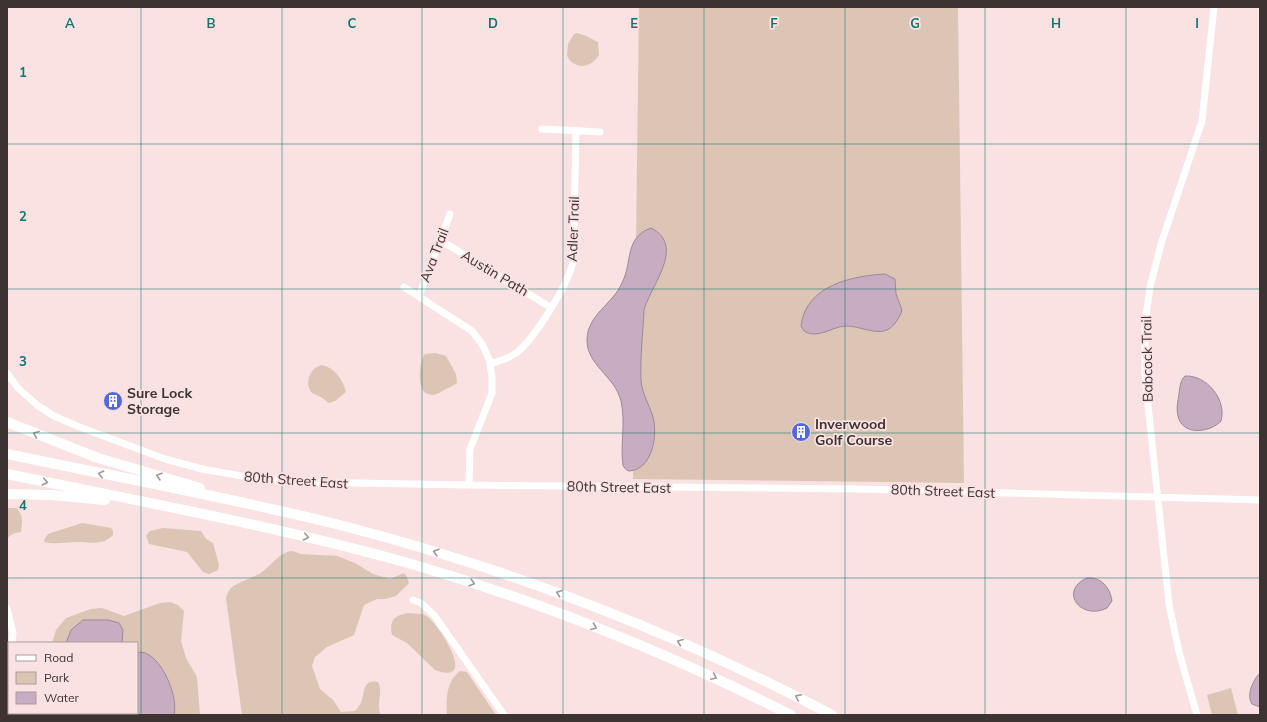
<svg xmlns="http://www.w3.org/2000/svg" width="1267" height="722" font-family="Mulish,sans-serif">
  <style>
    .green { fill: #dcc5b5 }
    .water { fill: #c8adc2; stroke: #9e8897 }
    .lines { fill: none; stroke-linecap: round; stroke-linejoin: round }
    .minor { stroke: #fff; stroke-width: 7 }
    .highway { stroke: #fff; stroke-width: 10 }
    .oneway { stroke: #9e9999 }
    .grid { fill: none; stroke: #0f766e; stroke-width: 1; stroke-opacity: 0.55 }
    .labels { text-anchor: middle; dominant-baseline: central; stroke-width: 3.5; stroke-linejoin: round; paint-order: stroke }
    .street-label { font-size: 14px; fill: #3d3333; stroke: #fae1e2 }
    .poi-label { font-size: 14px; font-weight: bold; fill: #3d3333; stroke: #fae1e2; text-anchor: start }
    .grid-label { font-size: 13px; text-anchor: middle; font-weight: bold; fill: #0f766e; stroke: #fae1e2; stroke-width: 3.5; stroke-linejoin: round; paint-order: stroke }
  </style>
  <rect width="100%" height="100%" fill="#fae1e2"/>
  <path class="green" d="M 639,7 L 958,7 L 964,483 L 633,479 Z
    M 577,33 L 586,36 L 598,42 L 599,55 C 590,69 575,70 567,56 L 568,44 L 574,34 Z
    M 435,353 L 446,356 L 456,374 L 457,383 C 453,386 450,387 446,389 C 440,392 435,397 428,394 C 416,391 419,361 425,354 Z
    M 322,365 C 335,368 343,380 346,392 L 335,401 L 329,403 L 321,397 L 312,393 C 304,384 309,368 322,365 Z
    M 7,508 L 16,508 C 24,515 22,522 21,532 C 14,533 9,534 7,541 Z
    M 82,523 L 111,528 L 113,531 L 113,535 C 102,547 89,541 76,542 C 65,542 56,545 45,542 L 44,540 L 48,534 Z
    M 163,528 L 201,531 L 206,539 L 213,543 L 219,565 L 218,570 L 209,574 L 203,572 L 187,552 L 149,544 L 146,536 L 150,531 Z
    M 292,551 L 301,554 L 337,556 L 355,563 L 373,574 L 390,579 L 404,573 L 407,577 L 409,583 L 396,596 L 385,599 L 377,599 L 364,605 L 354,635 L 327,647 L 315,657 L 312,666 L 320,689 L 333,700 L 341,712 L 355,711 C 357,709 359,706 361,703 C 365,694 362,679 378,682 C 384,693 375,704 381,715 L 242,715 L 226,598 C 227,594 228,591 232,587 C 235,584 253,577 259,574 C 271,567 279,552 292,551 Z
    M 170,602 L 178,605 L 184,611 L 181,641 L 186,658 L 197,677 L 200,715 L 48,715 L 48,713 L 137,713 L 137,643 L 52,643 L 56,630 L 66,618 L 91,609 L 102,608 L 124,616 L 160,603 Z
    M 409,613 C 414,614 420,613 425,615 C 436,620 481,687 435,670 L 407,643 L 392,635 C 389,620 394,615 409,613 Z
    M 460,671 L 467,672 L 496,715 L 447,715 C 446,700 446,681 460,671 Z
    M 1231,688 L 1238,715 L 1212,715 L 1207,695 Z"/>
  <path class="water" d="M 651,228 C 686,246 651,285 644,310 C 643,333 640,357 641,380 C 642,394 649,404 653,417 C 658,436 652,470 629,471 C 626,470 624,468 623,465 C 620,445 626,423 621,401 C 615,376 586,365 587,339 C 588,314 613,304 622,283 C 633,261 624,238 651,228 Z
    M 885,274 L 895,279 L 896,294 L 902,310 C 900,317 894,327 887,330 C 876,335 859,326 847,326 C 832,326 818,340 804,331 L 801,326 C 806,285 852,276 885,274 Z
    M 1185,376 C 1207,375 1227,400 1221,421 C 1210,433 1182,436 1178,416 C 1176,409 1178,401 1179,394 C 1180,387 1180,381 1185,376 Z
    M 1087,578 C 1101,577 1110,587 1112,601 L 1107,608 C 1081,621 1058,591 1087,578 Z
    M 83,620 L 108,620 L 119,623 L 123,630 L 122,643 L 66,643 L 71,630 Z
    M 141,652 C 161,654 179,697 174,715 L 76,715 L 75,713 L 137,713 L 137,654 Z
    M 1260,673 L 1260,707 L 1252,704 C 1246,695 1253,680 1260,673 Z"/>
  <g class="lines">
    <path class="minor" d="M 542,129 L 600,132
      M 440,240 L 550,307
      M 404,287 L 472,331 L 482,344 L 489,359 L 492,377 L 492,393 L 470,449 L 469,485
      M 419,296 L 450,214
      M 490,364 C 499,361 508,359 516,353 C 533,341 571,281 573,260 L 576,131
      M 7,373 L 18,388 L 37,405 L 54,416 L 77,426 L 165,459 L 202,469 L 259,479 L 298,482 L 470,485 L 859,489 L 1260,500
      M 413,600 L 421,603 L 434,615 L 504,715
      M 7,608 L 13,633 L 12,643
      M 8,715 L 9,697
      M 1197,715 L 1179,652 L 1169,604 L 1145,376 L 1145,323 L 1150,287 L 1161,244 L 1202,121 L 1214,7"/>
    <path class="highway" d="M 7,422 L 98,458 L 200,488
      M 7,454 C 117,477 227,497 336,524 C 508,568 675,632 832,715
      M 7,474 C 143,502 281,527 415,565 C 545,603 670,654 791,715
      M 7,494 L 51,495 L 105,500"/>
  </g>
  <defs><path id="oneway-chevron" d="M-2-3.5L2.5 0L-2 3.5" fill="none" stroke-width="1.6" stroke-linecap="round" stroke-linejoin="round"/></defs>
  <g class="oneway">
    <use href="#oneway-chevron" transform="translate(36 434) rotate(-157)"/>
    <use href="#oneway-chevron" transform="translate(101 474) rotate(-168)"/>
    <use href="#oneway-chevron" transform="translate(159 476) rotate(-164)"/>
    <use href="#oneway-chevron" transform="translate(45 482) rotate(12)"/>
    <use href="#oneway-chevron" transform="translate(306 537) rotate(13)"/>
    <use href="#oneway-chevron" transform="translate(436 552) rotate(-164)"/>
    <use href="#oneway-chevron" transform="translate(472 583) rotate(17)"/>
    <use href="#oneway-chevron" transform="translate(559 593) rotate(-160)"/>
    <use href="#oneway-chevron" transform="translate(594 627) rotate(21)"/>
    <use href="#oneway-chevron" transform="translate(680 642) rotate(-157)"/>
    <use href="#oneway-chevron" transform="translate(714 677) rotate(25)"/>
    <use href="#oneway-chevron" transform="translate(798 697) rotate(-153)"/>
  </g>
  <path class="grid" d="M 141,7 L 141,715M 282,7 L 282,715M 422,7 L 422,715M 563,7 L 563,715M 704,7 L 704,715M 845,7 L 845,715M 985,7 L 985,715M 1126,7 L 1126,715M 7,144 L 1260,144M 7,289 L 1260,289M 7,433 L 1260,433M 7,578 L 1260,578"/>
  <defs>
    <g id="building-disc" transform="scale(1)"><circle r="9.5" fill="#5368dd" stroke="#fae1e2"/><path d="M-4-6H4V6H1V3H-1V6H-4ZM-2.5-4.3h1.7v1.8h-1.7ZM.8-4.3h1.7v1.8H.8ZM-2.5-1h1.7V.8h-1.7ZM.8-1h1.7V.8H.8Z" fill="#fff"/></g>
  </defs>
  <g fill-rule="evenodd">
    <use href="#building-disc" x="113" y="401"/>
    <use href="#building-disc" x="801" y="432"/>
  </g>
  <g class="labels">
    <g class="street-label">
      <text transform="translate(573 229) rotate(-88)">Adler Trail</text>
      <text transform="translate(434 255) rotate(-69)">Ava Trail</text>
      <text transform="translate(495 273) rotate(31)">Austin Path</text>
      <text transform="translate(1147 359) rotate(-91)">Babcock Trail</text>
      <text transform="translate(296 480) rotate(4)">80th Street East</text>
      <text transform="translate(619 487) rotate(1)">80th Street East</text>
      <text transform="translate(943 491) rotate(2)">80th Street East</text>
    </g>
    <g class="poi-label">
      <text x="127" y="393">Sure Lock<tspan x="127" dy="16">Storage</tspan></text>
      <text x="815" y="424">Inverwood<tspan x="815" dy="16">Golf Course</tspan></text>
    </g>
  </g>
  <g class="grid-label">
    <text x="70" y="28">A</text>
    <text x="211" y="28">B</text>
    <text x="352" y="28">C</text>
    <text x="493" y="28">D</text>
    <text x="634" y="28">E</text>
    <text x="774" y="28">F</text>
    <text x="915" y="28">G</text>
    <text x="1056" y="28">H</text>
    <text x="1197" y="28">I</text>
    <text x="23" y="77">1</text>
    <text x="23" y="221">2</text>
    <text x="23" y="366">3</text>
    <text x="23" y="510">4</text>
  </g>
  <rect width="1267" height="722" fill="none" stroke="#3d3333" stroke-width="16"/>
  <rect x="8" y="642" width="130" height="72" fill="#fae1e2" stroke="#ae9b9c"/>
  <rect x="16" y="655" width="20" height="6" fill="#ffffff" stroke="#ae9b9c"/>
  <text x="44" y="662" font-size="12" fill="#3d3333">Road</text>
  <rect x="16" y="672" width="20" height="12" fill="#dcc5b5" stroke="#ae9b9c"/>
  <text x="44" y="682" font-size="12" fill="#3d3333">Park</text>
  <rect x="16" y="692" width="20" height="12" fill="#c8adc2" stroke="#ae9b9c"/>
  <text x="44" y="702" font-size="12" fill="#3d3333">Water</text>
</svg>
